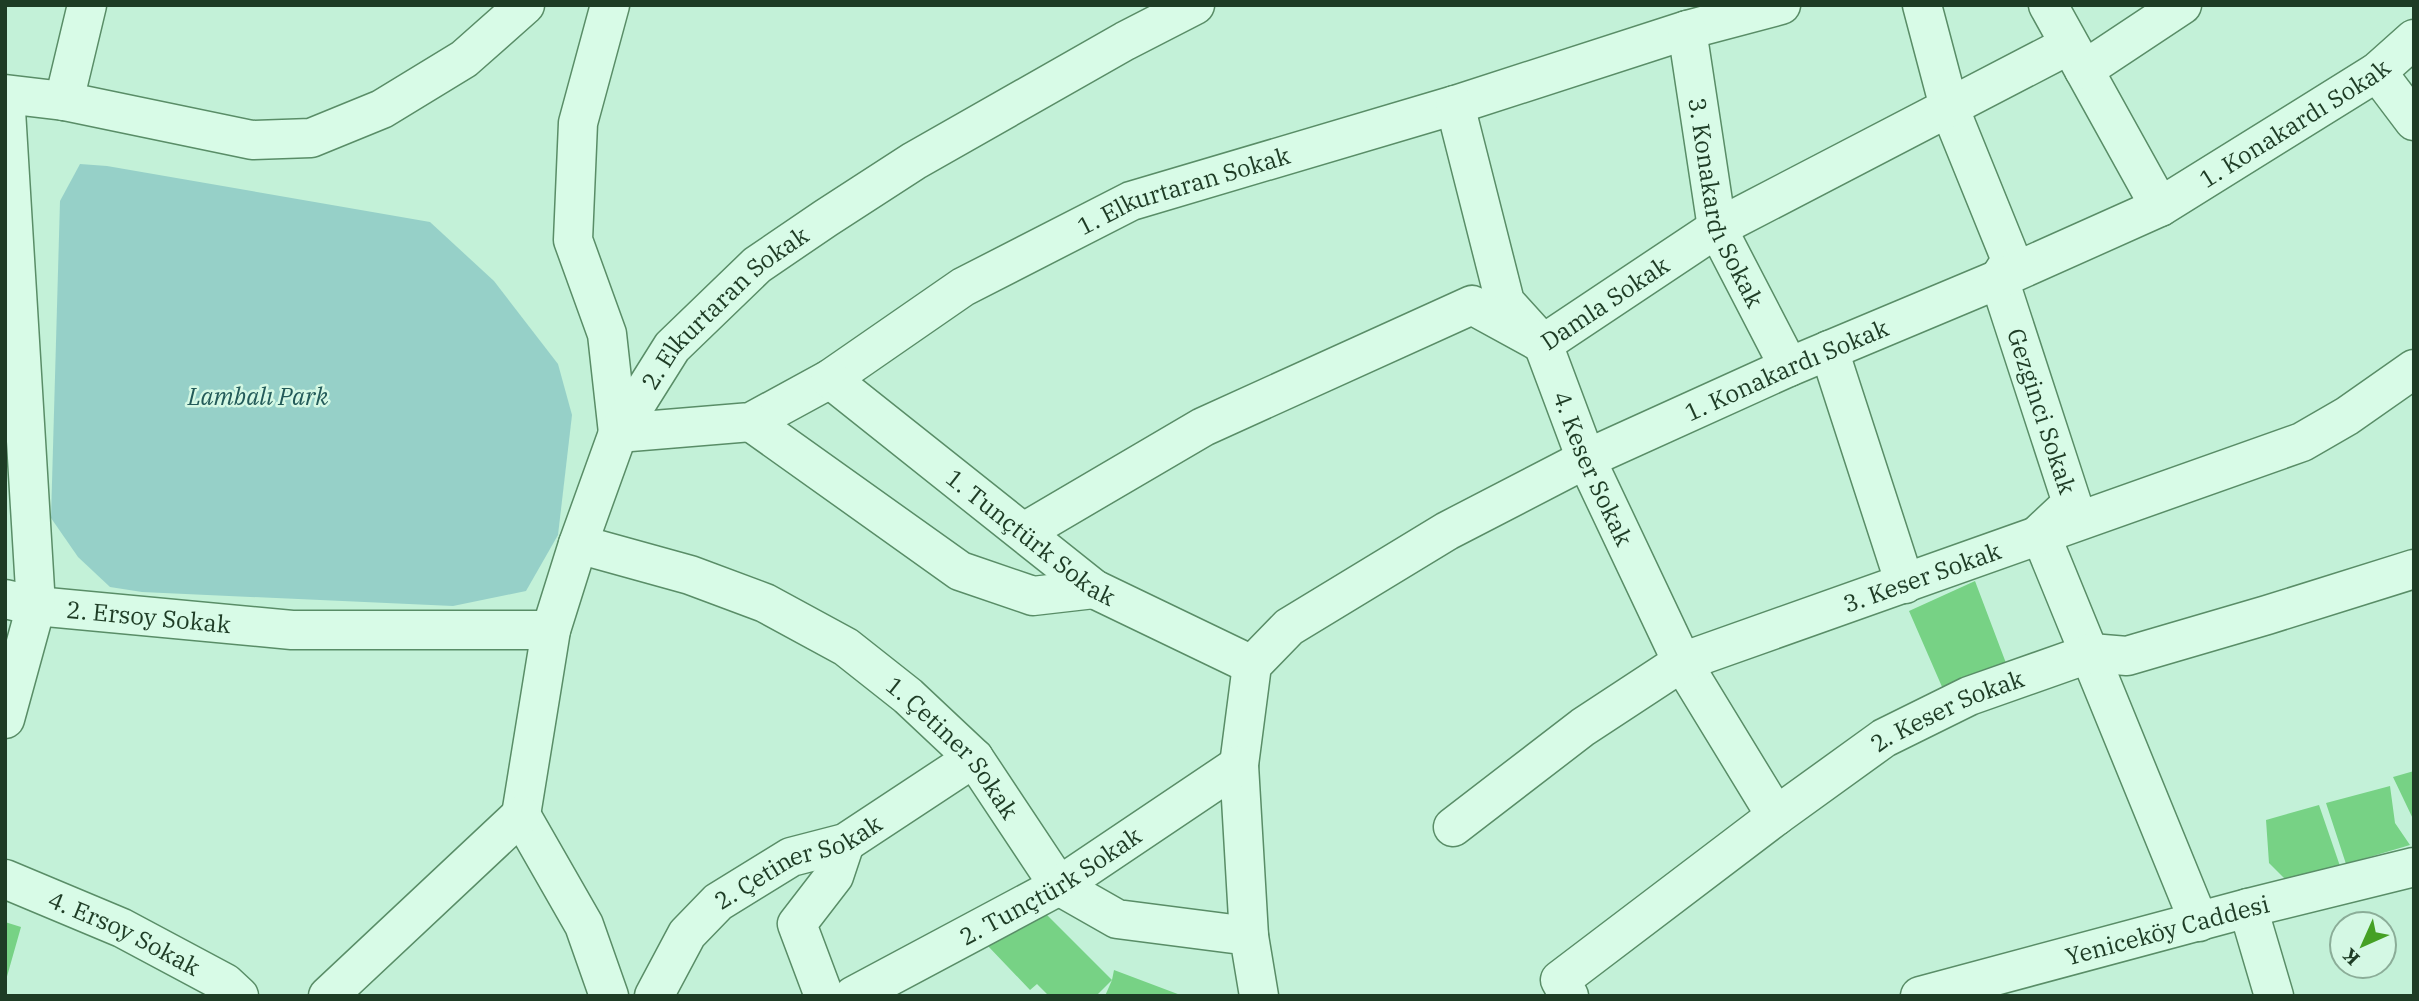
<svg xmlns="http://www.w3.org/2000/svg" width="2419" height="1001" font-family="'IBM Plex Serif',serif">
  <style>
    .green { fill: #96d0c8 }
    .building { fill: #77d285 }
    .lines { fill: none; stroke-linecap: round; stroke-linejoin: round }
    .minor-casing { stroke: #598d67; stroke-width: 41 }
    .tertiary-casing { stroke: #598d67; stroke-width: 41 }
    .minor { stroke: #d8fbe7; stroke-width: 38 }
    .tertiary { stroke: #d8fbe7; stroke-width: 38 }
    .labels { text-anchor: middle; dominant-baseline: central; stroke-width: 5; stroke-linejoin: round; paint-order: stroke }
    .street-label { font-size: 24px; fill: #1e3c25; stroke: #d4f8e4 }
    .park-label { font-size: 24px; font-style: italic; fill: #235a59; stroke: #d4f8e4 }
  </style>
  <rect width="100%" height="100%" fill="#c3f1d8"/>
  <path class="green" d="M 80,164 L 107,166 L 430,222 L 494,281 L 558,364 L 572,415 L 558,535 L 526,591 L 453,606 L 142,592 L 110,587 L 78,557 L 51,518 L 60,201 Z"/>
  <path class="building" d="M 1975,581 L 2009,671 L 1946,696 L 1909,611 Z
    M 2414,771 L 2414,821 L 2393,777 Z
    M 2390,786 L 2395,823 L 2410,845 L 2346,864 L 2326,803 Z
    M 2319,805 L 2341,869 L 2286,880 L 2269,863 L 2266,820 Z
    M 1033,901 L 1112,980 L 1114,970 L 1183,996 L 1105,996 L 1112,980 L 1096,996 L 1049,996 L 1037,984 L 1030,990 L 987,945 Z
    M 5,922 L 21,927 L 6,980 L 5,980 Z"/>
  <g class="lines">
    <g class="minor-casing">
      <g id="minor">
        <path id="s1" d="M 610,5 L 578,123 L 573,240 L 607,334 L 618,433 L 751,422 L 830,379 L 963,287 L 1131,201 L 1455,105 L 1687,30 L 1781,5"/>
        <path id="s2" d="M 1922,5 L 1949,107 L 2011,260 L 1999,279 L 2072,503 L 2040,533 L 2199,922"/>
        <path d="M 2048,5 L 2160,207"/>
        <path id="s3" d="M 1687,30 L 1717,228 L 1789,367"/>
        <path d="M 2084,70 L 2182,5"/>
        <path d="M 2377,72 L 2414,121"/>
        <path d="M 64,101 L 87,5"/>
        <path id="s4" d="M 1455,105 L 1505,302 L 1543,344 L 1586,459 L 1682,662 L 1776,816"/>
        <path d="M 1829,350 L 1905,584"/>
        <path id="s5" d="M 830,379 L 1094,589 L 1252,665"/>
        <path d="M 751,422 L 960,571 L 1033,596 L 1094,589"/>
        <path id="s6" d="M 1024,532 L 1203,427 L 1472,305 L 1543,344 L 1717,228 L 2069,45"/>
        <path id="s7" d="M 578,544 L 690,575 L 765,603 L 846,647 L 908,696 L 974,758 L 1059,886 L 1117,919 L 1249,936 L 1259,996"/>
        <path id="s8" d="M 5,599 L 36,606 L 292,630 L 551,630"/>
        <path d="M 5,719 L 36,606 L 5,94 L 64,101 L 252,140 L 311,138 L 382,109 L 464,59 L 525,5"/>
        <path id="s9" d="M 521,815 L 551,630 L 578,544 L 618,433 L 672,347 L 757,265 L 826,218 L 914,161 L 1125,41 L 1195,5"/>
        <path d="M 521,815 L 584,925 L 609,996"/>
        <path id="s10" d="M 1453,827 L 1583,727 L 1682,662 L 2302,442 L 2347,416 L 2414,369"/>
        <path id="s11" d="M 5,879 L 122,928 L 225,983 L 239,996"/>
        <path d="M 2248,908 L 2274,996"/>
        <path id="s12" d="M 1249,936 L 1239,765 L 1252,665 L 1289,627 L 1447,531 L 1586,459 L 1789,367 L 1999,279 L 2160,207 L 2377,72 L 2414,39"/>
        <path d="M 328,996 L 521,815"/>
        <path id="s13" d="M 654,996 L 687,934 L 718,902 L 791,857 L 845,843 L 974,758"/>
        <path d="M 824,996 L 797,924 L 834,876 L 845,843"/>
        <path id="s14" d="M 853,996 L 1059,886 L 1239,765"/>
        <path id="s15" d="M 1569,996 L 1560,980 L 1776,816 L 1884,738 L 1969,696 L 2091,653 L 2127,656 L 2267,615 L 2414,569"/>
      </g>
    </g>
    <g class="tertiary-casing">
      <g id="tertiary">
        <path id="s16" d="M 1920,996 L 2248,908 L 2414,867"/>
      </g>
    </g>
    <use href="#minor" class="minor"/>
    <use href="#tertiary" class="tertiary"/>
  </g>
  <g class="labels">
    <g class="street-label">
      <text stroke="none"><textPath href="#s12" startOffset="1452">1. Konakardı Sokak</textPath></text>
      <text stroke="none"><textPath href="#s1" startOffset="1066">1. Elkurtaran Sokak</textPath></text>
      <text stroke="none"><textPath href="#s3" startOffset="178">3. Konakardı Sokak</textPath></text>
      <text stroke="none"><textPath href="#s6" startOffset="658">Damla Sokak</textPath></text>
      <text stroke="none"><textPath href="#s9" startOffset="562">2. Elkurtaran Sokak</textPath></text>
      <text stroke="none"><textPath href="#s12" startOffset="886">1. Konakardı Sokak</textPath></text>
      <text stroke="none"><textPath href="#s2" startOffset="432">Gezginci Sokak</textPath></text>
      <text stroke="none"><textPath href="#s4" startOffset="394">4. Keser Sokak</textPath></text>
      <text stroke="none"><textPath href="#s5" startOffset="256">1. Tunçtürk Sokak</textPath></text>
      <text stroke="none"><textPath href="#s10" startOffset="537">3. Keser Sokak</textPath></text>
      <text stroke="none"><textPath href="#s8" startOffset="145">2. Ersoy Sokak</textPath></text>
      <text stroke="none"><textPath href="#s15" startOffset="492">2. Keser Sokak</textPath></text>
      <text stroke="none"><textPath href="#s7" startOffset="436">1. Çetiner Sokak</textPath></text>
      <text stroke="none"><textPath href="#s13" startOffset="205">2. Çetiner Sokak</textPath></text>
      <text stroke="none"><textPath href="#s14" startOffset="226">2. Tunçtürk Sokak</textPath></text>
      <text stroke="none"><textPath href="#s16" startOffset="256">Yeniceköy Caddesi</textPath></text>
      <text stroke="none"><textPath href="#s11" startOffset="131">4. Ersoy Sokak</textPath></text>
    </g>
    <g class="park-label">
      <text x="258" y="396">Lambalı Park</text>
    </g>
  </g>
  <rect width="2419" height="1001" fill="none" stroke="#1e3c25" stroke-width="14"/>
  <g transform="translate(2363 945) rotate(225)"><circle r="33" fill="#d4f8e4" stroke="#8bad98" stroke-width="2"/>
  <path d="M0-5L12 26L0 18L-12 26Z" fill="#45a024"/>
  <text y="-10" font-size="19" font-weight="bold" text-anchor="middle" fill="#1e3c25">K</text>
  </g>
</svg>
